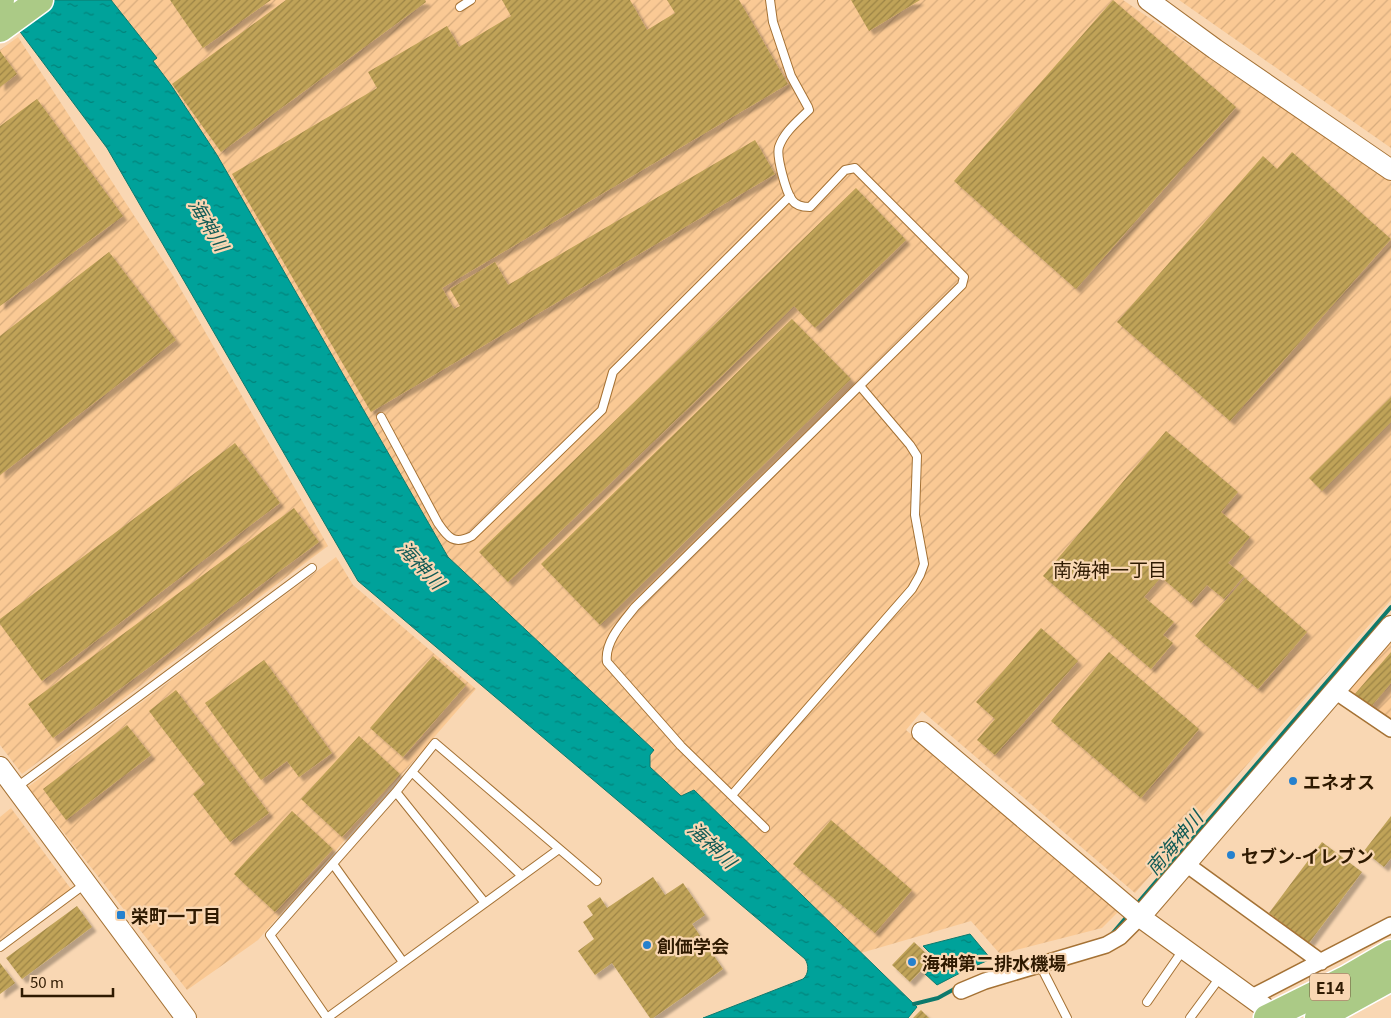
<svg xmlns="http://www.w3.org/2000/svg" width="1391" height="1018" font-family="Georgia,'Noto Sans JP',serif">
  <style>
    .industrial { fill: url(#industrial-furrows) }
    .water { fill: url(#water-ripples); stroke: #0e796c }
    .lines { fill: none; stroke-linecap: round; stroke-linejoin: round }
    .stream { stroke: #0e796c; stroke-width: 4 }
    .building { fill: url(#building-hatch); filter: url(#shadow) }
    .lane-casing { stroke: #a57235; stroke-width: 10 }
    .street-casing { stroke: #a57235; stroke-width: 18 }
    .secondary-casing { stroke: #a57235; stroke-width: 22 }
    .highway-casing { stroke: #fff; stroke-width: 29 }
    .lane { stroke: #fff; stroke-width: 8 }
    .street { stroke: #fff; stroke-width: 15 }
    .secondary { stroke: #fff; stroke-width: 20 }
    .highway { stroke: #abca86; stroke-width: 26 }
    .poi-dot { fill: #2581ce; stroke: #f9d7b3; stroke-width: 2 }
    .labels { text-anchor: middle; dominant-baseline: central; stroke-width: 4.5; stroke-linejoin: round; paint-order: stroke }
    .shield { fill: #f9d7b3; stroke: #6c5336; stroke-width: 1 }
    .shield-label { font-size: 16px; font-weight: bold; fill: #2f1a01 }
    .poi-label { font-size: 18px; font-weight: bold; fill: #2f1a01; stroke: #f9d7b3; text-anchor: start }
    .water-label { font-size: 19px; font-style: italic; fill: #125b56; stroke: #f9d7b3 }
    .neighbourhood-label { font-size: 19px; fill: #2f1a01; stroke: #f9d7b3 }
  </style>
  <defs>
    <pattern id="industrial-furrows" width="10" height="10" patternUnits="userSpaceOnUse" patternTransform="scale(1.25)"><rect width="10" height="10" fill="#fac994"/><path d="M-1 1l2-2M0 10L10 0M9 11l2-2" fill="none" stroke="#d7ac7e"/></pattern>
    <pattern id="water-ripples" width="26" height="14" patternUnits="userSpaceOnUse" patternTransform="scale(1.25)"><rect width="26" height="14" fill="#00a29a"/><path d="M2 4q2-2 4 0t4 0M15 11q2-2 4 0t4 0" fill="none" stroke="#03837b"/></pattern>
    <pattern id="building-hatch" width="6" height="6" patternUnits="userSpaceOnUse" patternTransform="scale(1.25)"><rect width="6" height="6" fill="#c0a358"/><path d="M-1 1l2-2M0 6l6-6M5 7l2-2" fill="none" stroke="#9c8446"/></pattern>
    <filter id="shadow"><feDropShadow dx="4.5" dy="4.5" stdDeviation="1" flood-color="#0004"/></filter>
  </defs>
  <rect width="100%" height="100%" fill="#f9d7b3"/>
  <path class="industrial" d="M 111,0 L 1123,0 L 1391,182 L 1391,600 L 1135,893 L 922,711 L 906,730 L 1118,912 L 1102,928 L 1000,954 L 971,921 L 861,953 L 694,790 L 681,797 L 650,767 L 650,755 L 654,750 L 448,557 L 217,155 L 171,85 L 153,61 L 157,58 Z
    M 1179,0 L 1391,0 L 1391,148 Z
    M 18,37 L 172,274 L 328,546 L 22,774 L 0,745 L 0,50 Z
    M 336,557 L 353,585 L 476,689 L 258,940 L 187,990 L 28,787 Z
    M 1391,638 L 1391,722 L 1345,690 Z
    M 11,808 L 71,889 L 0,940 L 0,817 Z"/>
  <path class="water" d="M 0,0 L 111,0 L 157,58 L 153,61 L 171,85 L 217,155 L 448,557 L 654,750 L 650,755 L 650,767 L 681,796 L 694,790 L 917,1007 L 908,1018 L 703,1018 L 803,979 C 809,974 809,965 805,959 L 358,581 L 107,148 L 0,5 Z
    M 970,934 L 991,959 L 964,971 L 937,985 L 924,973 L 937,960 L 923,946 Z"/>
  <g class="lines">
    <path class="stream" d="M 1136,905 L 1391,607
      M 1112,934 L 1129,914
      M 914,1004 L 938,998 L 958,987"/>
  </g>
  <path class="building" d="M 170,0 L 271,0 L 203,48 Z
    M 286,0 L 425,0 L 426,2 L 221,152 L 172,84 Z
    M 502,0 L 630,0 L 647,30 L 675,13 L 667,0 L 739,0 L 788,84 L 442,288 L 454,309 L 460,306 L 450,289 L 495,262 L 508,285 L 755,140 L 775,174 L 371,412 L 232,174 L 377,88 L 368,72 L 447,26 L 459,47 L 511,16 Z
    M 851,0 L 920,0 L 869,31 Z
    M 1113,0 L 1236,107 L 1076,289 L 954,181 Z
    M 0,51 L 17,74 L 0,87 Z
    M 37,99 L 123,216 L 0,306 L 0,126 Z
    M 1292,152 L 1391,239 L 1230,421 L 1117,322 L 1263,156 L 1277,169 Z
    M 856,188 L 906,240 L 815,328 L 794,306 L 508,582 L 479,552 Z
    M 109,252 L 176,340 L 0,475 L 0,336 Z
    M 792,319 L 851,379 L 600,625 L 541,564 Z
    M 1391,397 L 1391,422 L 1322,491 L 1309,478 Z
    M 1166,431 L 1238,492 L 1221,512 L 1250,537 L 1228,563 L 1244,576 L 1224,599 L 1207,585 L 1191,603 L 1161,577 L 1144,597 L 1174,622 L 1163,635 L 1173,643 L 1151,669 L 1043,576 Z
    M 235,443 L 280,503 L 42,681 L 0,624 L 0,619 Z
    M 294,508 L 319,542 L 53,738 L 28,704 Z
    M 1245,578 L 1307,632 L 1258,689 L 1195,636 Z
    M 1041,628 L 1078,661 L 995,755 L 977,740 L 995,719 L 976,702 Z
    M 1109,652 L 1199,729 L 1141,798 L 1051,721 Z
    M 1391,652 L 1391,683 L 1369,709 L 1354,695 Z
    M 433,656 L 466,685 L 403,757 L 370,728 Z
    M 264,660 L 332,753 L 299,777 L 287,761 L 261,780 L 205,703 Z
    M 176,690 L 269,813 L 230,842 L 193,794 L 205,784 L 149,711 Z
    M 127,725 L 151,755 L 66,820 L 43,789 Z
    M 359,736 L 400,774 L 342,837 L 301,799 Z
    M 292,811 L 333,849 L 275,912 L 234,874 Z
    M 1391,816 L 1391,858 L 1384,867 L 1364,851 Z
    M 831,820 L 912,890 L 875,933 L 793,864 Z
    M 1322,842 L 1362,872 L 1309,943 L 1269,913 Z
    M 653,877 L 665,895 L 683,883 L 705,915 L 692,924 L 723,969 L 653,1018 L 650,1018 L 612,963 L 595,975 L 578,951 L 594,939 L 583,922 L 593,915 L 587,906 L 600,897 L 607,908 Z
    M 77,906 L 92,927 L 22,979 L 6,958 Z
    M 914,942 L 932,959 L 910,982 L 892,965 Z
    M 0,963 L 15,983 L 0,994 Z
    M 921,1010 L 929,1018 L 913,1018 Z"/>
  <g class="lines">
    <g class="lane-casing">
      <path id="lane" d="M 460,7 L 471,0
        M 381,417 L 438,523 C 448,538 454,545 472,536 L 602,410 L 613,372 L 790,196
        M 412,772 L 522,876
        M 17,787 L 312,568
        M 396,792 L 435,743 L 597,881
        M 732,795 L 912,589 L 920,575 L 924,564 L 915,515 L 917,456 L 910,445 L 860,386
        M 765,828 L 681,746 L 607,662 C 604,642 623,622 635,607 L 962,285 L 964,277 L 855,168 L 845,170 L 810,207 C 803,207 796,206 792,200 C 786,192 776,156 779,147 C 784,132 798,121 809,110 L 808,107 L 791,76 L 773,22 L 770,0
        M 333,864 L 403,962
        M 0,947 L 85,884
        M 1040,965 L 1067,1018
        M 1147,1002 L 1183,950
        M 327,1018 L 270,935 L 396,792 L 485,903
        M 327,1018 L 559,849
        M 1190,1018 L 1221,976"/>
    </g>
    <g class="street-casing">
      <path id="street" d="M 1335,691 L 1391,729
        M 1186,864 L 1321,962
        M 961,991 L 985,981 L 1106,945 L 1120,937 L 1140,917
        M 1250,998 L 1391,925"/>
    </g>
    <g class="secondary-casing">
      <path id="secondary" d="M 1148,0 L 1215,49 L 1391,170
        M 922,732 L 1140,917 L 1264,1007
        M 0,767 L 186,1018
        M 1140,917 L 1391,626"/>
    </g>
    <g class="highway-casing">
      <path id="highway" d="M 0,0 L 1,0
        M 0,29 L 40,0
        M 1267,1018 L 1346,979 L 1391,953
        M 1318,1018 L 1391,978"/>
    </g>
    <use href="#lane" class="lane"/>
    <use href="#street" class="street"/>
    <use href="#secondary" class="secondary"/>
    <use href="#highway" class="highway"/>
  </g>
  <g class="poi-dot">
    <circle cx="1293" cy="781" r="5"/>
    <circle cx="1231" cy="855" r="5"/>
    <rect x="116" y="910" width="10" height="10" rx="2.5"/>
    <circle cx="647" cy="945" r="5"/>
    <circle cx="912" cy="962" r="5"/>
  </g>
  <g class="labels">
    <rect class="shield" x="1310" y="973.5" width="40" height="27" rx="4"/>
    <g class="shield-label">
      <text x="1330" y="987">E14</text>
    </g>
    <g class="poi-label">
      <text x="1303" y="781">エネオス</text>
      <text x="1241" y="855">セブン-イレブン</text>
      <text x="131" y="915">栄町一丁目</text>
      <text x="657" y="945">創価学会</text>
      <text x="922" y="962">海神第二排水機場</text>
    </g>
    <g class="water-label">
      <text transform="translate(210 224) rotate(59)">海神川</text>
      <text transform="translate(422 564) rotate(47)">海神川</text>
      <text transform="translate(1173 842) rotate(-50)">南海神川</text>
      <text transform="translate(713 844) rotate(43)">海神川</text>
    </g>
    <g class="neighbourhood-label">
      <text x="1110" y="568">南海神一丁目</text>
    </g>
  </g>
  <path d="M22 988v8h91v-8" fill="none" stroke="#2f1a01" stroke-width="2.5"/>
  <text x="30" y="988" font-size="15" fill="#2f1a01" stroke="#f9d7b3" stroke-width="4" paint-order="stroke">50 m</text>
</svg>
